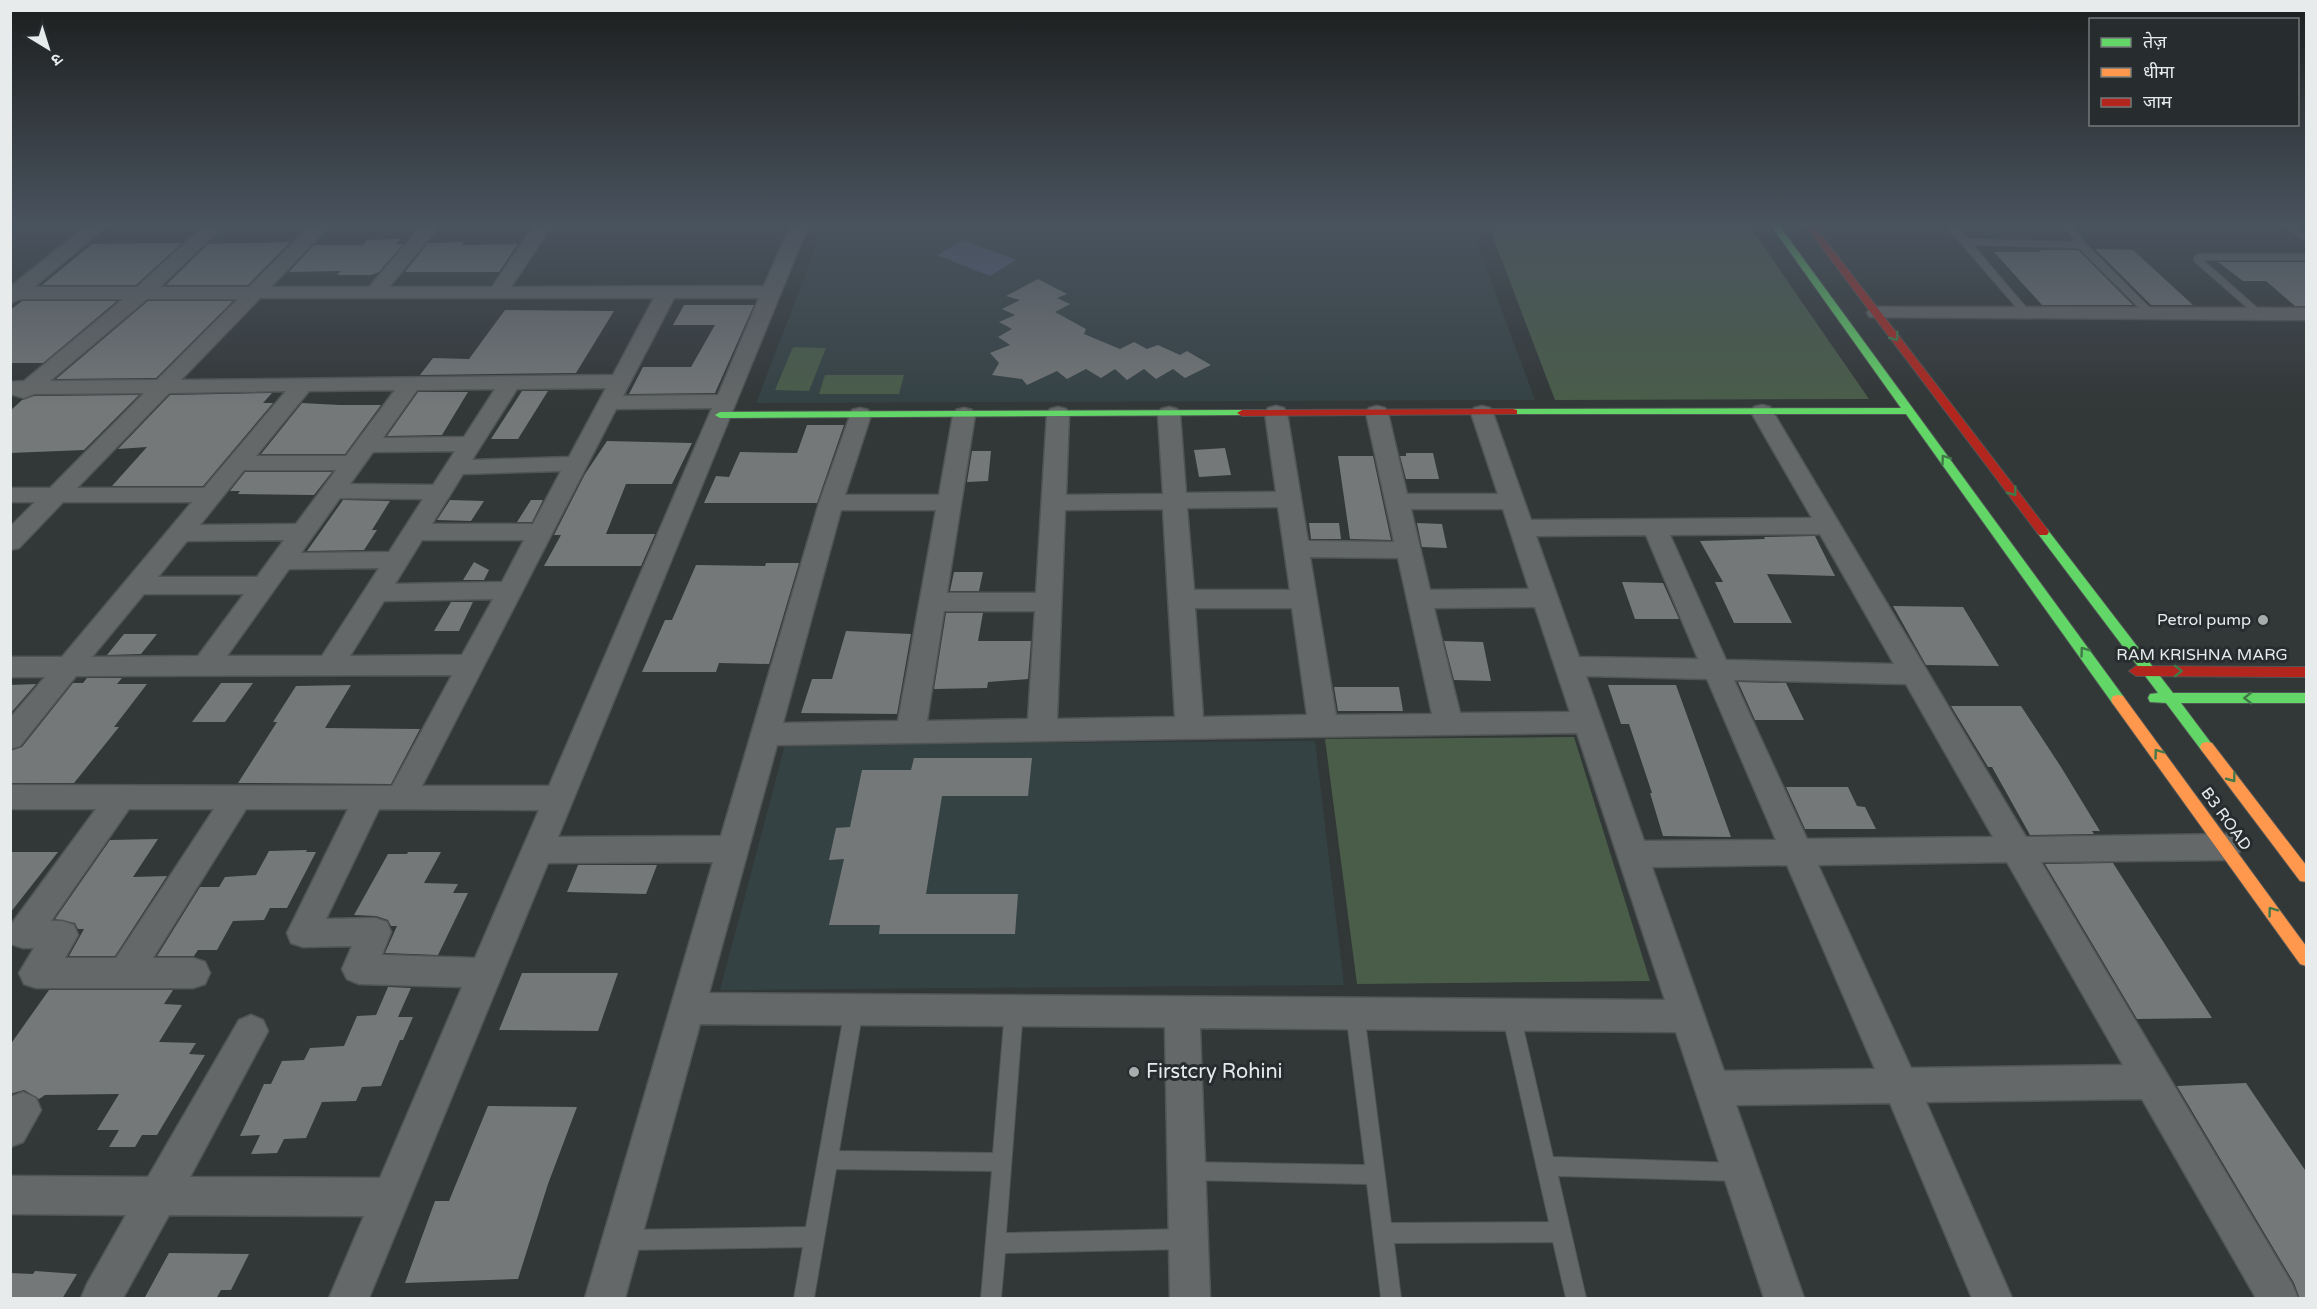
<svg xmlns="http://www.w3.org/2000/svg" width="2317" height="1309" font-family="'Varela Round','Noto Sans Devanagari',sans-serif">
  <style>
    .built { fill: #354244 }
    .green { fill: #4a5d49 }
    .water { fill: #555f7f }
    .building { fill: #757879 }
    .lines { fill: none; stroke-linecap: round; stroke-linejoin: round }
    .lane-casing { stroke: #505454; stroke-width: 2 }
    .street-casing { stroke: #505454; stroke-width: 3 }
    .fast-casing { stroke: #505454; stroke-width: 2 }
    .slow-casing { stroke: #505454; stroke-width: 2 }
    .jam-casing { stroke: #505454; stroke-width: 2 }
    .lane { fill: #656868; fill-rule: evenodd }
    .street { fill: #656868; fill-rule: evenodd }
    .fast { fill: #63d668; fill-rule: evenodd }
    .slow { fill: #ff974d; fill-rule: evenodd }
    .jam { fill: #b3261e; fill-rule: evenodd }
    .oneway { stroke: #427948 }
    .poi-dot { fill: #a8acad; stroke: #272d2e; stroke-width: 2 }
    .labels { text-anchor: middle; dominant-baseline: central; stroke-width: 6; stroke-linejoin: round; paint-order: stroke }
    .poi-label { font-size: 16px; fill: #e7ebec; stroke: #272d2e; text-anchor: end }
    .street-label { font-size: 16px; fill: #e7ebec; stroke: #272d2e }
    .near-poi-label { font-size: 20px; fill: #e7ebec; stroke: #272d2e; text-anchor: start }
  </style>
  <rect width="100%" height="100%" fill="#323737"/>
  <path class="built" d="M 825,224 L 1470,224 L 1535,400 L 756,403 Z
    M 1315,741 L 1344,985 L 720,990 L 785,745 Z"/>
  <path class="green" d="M 1488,224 L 1748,224 L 1869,399 L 1555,400 Z
    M 793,347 L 826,348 L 809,391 L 775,390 Z
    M 825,375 L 904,375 L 899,394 L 819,394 Z
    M 1574,737 L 1650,981 L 1357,984 L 1325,739 Z"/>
  <path class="water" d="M 963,240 L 1016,260 L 990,276 L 937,255 Z"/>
  <path class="building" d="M 400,239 L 396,244 L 403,244 L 379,272 L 371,275 L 337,275 L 341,271 L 289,272 L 314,245 L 363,245 L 367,240 Z
    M 290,242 L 248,285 L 166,285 L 208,244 Z
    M 464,242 L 462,245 L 518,244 L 499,272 L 405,272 L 428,243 Z
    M 182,243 L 136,285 L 42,285 L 92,244 Z
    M 2095,249 L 2133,250 L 2193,305 L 2151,305 Z
    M 2039,250 L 2078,250 L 2133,305 L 2042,305 L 1994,252 L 2041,252 Z
    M 2218,262 L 2307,262 L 2307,306 L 2295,306 L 2266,281 L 2243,281 Z
    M 1038,279 L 1067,294 L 1057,298 L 1070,304 L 1055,312 L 1086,329 L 1084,334 L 1120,349 L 1134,342 L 1147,349 L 1158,345 L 1180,355 L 1187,351 L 1211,365 L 1185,378 L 1173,369 L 1156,379 L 1144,369 L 1127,380 L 1115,369 L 1101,378 L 1086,369 L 1067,379 L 1057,371 L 1027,385 L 1022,379 L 992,375 L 999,363 L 990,353 L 1010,345 L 998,337 L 1012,329 L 999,322 L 1015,315 L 1002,309 L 1020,300 L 1006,296 Z
    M 22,301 L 117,301 L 43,363 L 10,363 L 10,310 Z
    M 148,301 L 233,301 L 156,378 L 56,379 Z
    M 684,305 L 754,305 L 715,393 L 629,394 L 643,367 L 691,367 L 715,325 L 673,325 Z
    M 505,310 L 614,311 L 576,373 L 420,375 L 433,358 L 469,359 Z
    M 522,391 L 548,391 L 518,439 L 491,439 Z
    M 418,392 L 468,392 L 442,435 L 387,436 Z
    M 272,393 L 263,403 L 273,403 L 203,486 L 112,486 L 147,447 L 118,449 L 170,395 Z
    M 139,395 L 84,450 L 10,453 L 10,411 L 22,400 L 34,396 Z
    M 302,403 L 340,405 L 381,405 L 345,454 L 261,454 Z
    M 807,425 L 844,425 L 817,503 L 704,503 L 716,476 L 729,477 L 740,452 L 797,453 Z
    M 607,441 L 692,443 L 672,484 L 626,484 L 606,534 L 655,534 L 641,566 L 544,566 L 561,535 L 554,535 L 585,474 Z
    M 1225,448 L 1231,475 L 1199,477 L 1194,450 Z
    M 972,451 L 991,451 L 988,481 L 967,482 Z
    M 1406,453 L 1433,453 L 1439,479 L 1406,479 L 1400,456 L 1406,456 Z
    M 1338,456 L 1373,456 L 1391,540 L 1350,539 Z
    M 245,472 L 332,472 L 314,495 L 238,494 L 240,491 L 230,491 Z
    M 343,500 L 390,501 L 372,530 L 377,530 L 364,550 L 307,551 Z
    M 450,500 L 484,501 L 471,521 L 437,520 Z
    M 531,500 L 543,500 L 532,522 L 517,522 Z
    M 1309,523 L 1339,523 L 1341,539 L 1311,539 Z
    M 1417,523 L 1442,524 L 1447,548 L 1422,547 Z
    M 1815,536 L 1835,576 L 1767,574 L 1792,623 L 1734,623 L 1715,582 L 1723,582 L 1700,541 L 1765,539 L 1764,537 Z
    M 474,562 L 489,570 L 484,580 L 463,580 Z
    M 766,563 L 799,563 L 769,664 L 719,663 L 716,672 L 642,672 L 665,620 L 672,620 L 696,565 L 765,566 Z
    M 954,572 L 983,572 L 979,591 L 950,591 Z
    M 1622,582 L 1663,583 L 1679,619 L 1635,619 Z
    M 451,602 L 473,602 L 459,631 L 434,631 Z
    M 1893,606 L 1963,607 L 1999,666 L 1926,665 Z
    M 946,613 L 983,613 L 978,641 L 1031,641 L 1028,679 L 988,682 L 987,688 L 934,689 Z
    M 846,631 L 911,634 L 897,714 L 801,713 L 812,679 L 832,679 Z
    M 124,634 L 157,634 L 141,654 L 107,655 Z
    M 1444,641 L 1483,642 L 1491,681 L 1454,680 Z
    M 87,678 L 122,678 L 117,684 L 147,684 L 114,727 L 119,727 L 74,783 L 10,783 L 10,751 L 22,747 L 73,683 L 83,683 Z
    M 1738,682 L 1786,683 L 1804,720 L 1755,720 Z
    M 221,683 L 253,683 L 225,722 L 192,722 Z
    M 36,684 L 10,714 L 10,685 Z
    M 351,685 L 325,728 L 420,729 L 391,784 L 238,783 L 277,722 L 273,722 L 296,686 Z
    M 1608,685 L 1676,685 L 1731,837 L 1663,836 L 1650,793 L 1652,793 L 1629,724 L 1621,724 Z
    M 1334,687 L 1399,687 L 1403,711 L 1338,711 Z
    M 1951,706 L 2021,706 L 2061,767 L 2100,831 L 2092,831 L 2094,834 L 2030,835 L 1992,767 L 1988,767 Z
    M 914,758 L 1032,758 L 1028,796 L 942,796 L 926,894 L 1018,894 L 1015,934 L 879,934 L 880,925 L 829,925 L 844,859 L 829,860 L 836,828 L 850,827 L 862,770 L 911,770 Z
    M 1786,787 L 1848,787 L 1857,806 L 1865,807 L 1876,829 L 1805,829 Z
    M 158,839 L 133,877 L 167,876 L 115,956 L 69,956 L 84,929 L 78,929 L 75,923 L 55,919 L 110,840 Z
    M 307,850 L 306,852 L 316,852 L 287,908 L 270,908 L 264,920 L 233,921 L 217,950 L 198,950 L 194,956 L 157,956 L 200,887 L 219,887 L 225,877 L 256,875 L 269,851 Z
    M 10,852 L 58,852 L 10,913 Z
    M 408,852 L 441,852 L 424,883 L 458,884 L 453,893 L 468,893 L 438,955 L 385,953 L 397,926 L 391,926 L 388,920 L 376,916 L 354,915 L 388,854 L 407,854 Z
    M 2113,863 L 2212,1018 L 2137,1019 L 2045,864 Z
    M 578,865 L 657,865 L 646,894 L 567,892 Z
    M 522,973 L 618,973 L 598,1031 L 499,1030 Z
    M 388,987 L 411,988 L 398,1017 L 413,1017 L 403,1040 L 400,1040 L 381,1086 L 362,1087 L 356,1101 L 322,1102 L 306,1138 L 284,1139 L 277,1153 L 251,1154 L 260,1135 L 240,1136 L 264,1084 L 271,1084 L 282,1061 L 304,1060 L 310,1048 L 344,1046 L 357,1016 L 376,1015 Z
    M 49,990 L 173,990 L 164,1004 L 182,1005 L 159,1042 L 196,1043 L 189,1054 L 205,1055 L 157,1135 L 142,1135 L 135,1147 L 109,1147 L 119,1130 L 97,1130 L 119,1094 L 45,1095 L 39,1099 L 24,1090 L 10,1094 L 10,1045 Z
    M 2246,1083 L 2307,1173 L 2307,1299 L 2300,1299 L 2294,1283 L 2177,1086 Z
    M 488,1106 L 577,1107 L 548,1184 L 518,1279 L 405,1283 L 435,1201 L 449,1201 Z
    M 169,1253 L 249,1254 L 231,1290 L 221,1290 L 216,1299 L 144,1299 Z
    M 35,1271 L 77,1274 L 62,1299 L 10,1299 L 10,1273 L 33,1274 Z"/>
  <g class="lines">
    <g class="lane-casing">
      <path id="lane" d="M 1944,224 L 1953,224 L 1968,239 L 2075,242 L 2062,224 L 2071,224 L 2085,243 L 2156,314 L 2151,317 L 2147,316 L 2079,248 L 1973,245 L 2031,313 L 2026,316 L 2023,315 Z
        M 2283,224 L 2292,224 L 2306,235 L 2306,242 Z
        M 2199,254 L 2306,254 L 2306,260 L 2203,260 L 2263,313 L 2263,317 L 2259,318 L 2194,261 L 2194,257 Z
        M 854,1001 L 860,1003 L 863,1009 L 839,1151 L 993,1153 L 1005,1010 L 1008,1004 L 1014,1002 L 1020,1004 L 1023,1010 L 1006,1233 L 1185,1229 L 1192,1232 L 1195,1239 L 1192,1246 L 1185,1249 L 1005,1253 L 1001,1298 L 981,1298 L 992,1171 L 836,1169 L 814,1298 L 794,1298 L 803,1247 L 624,1250 L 617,1247 L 614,1240 L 617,1233 L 624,1230 L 806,1227 L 845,1009 L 848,1003 Z
        M 1355,1005 L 1361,1007 L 1364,1013 L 1391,1223 L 1549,1222 L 1502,1014 L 1505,1008 L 1511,1006 L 1517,1008 L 1520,1014 L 1553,1157 L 1739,1163 L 1746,1165 L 1748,1172 L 1746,1179 L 1739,1181 L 1558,1176 L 1586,1298 L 1566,1298 L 1553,1242 L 1394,1243 L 1401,1298 L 1381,1298 L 1367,1184 L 1189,1180 L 1182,1178 L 1180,1171 L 1182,1164 L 1189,1162 L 1365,1165 L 1346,1013 L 1349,1007 Z"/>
    </g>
    <g class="street-casing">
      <path id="street" d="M 89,224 L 109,224 L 34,287 L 137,287 L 206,224 L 225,224 L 160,287 L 249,287 L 312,224 L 331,224 L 271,287 L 369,287 L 423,224 L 441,224 L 389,287 L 492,287 L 535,224 L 553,224 L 511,287 L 764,286 L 791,224 L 809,224 L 558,837 L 721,836 L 819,503 L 852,410 L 860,408 L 868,410 L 871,415 L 845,495 L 939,495 L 953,415 L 956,410 L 964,408 L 972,410 L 975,415 L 947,593 L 1036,593 L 1047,414 L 1050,409 L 1058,407 L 1066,409 L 1069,414 L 1066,495 L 1163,494 L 1158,414 L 1161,409 L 1169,407 L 1177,409 L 1180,414 L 1186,493 L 1276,492 L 1265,413 L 1268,408 L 1276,406 L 1284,408 L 1287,413 L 1308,541 L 1394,542 L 1366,413 L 1369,408 L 1377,406 L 1385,408 L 1388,413 L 1407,494 L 1498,494 L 1471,413 L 1474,408 L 1482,406 L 1490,408 L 1493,413 L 1531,520 L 1812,518 L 1751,412 L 1754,407 L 1762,405 L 1770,407 L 2026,837 L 2226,834 L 2237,838 L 2242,847 L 2237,856 L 2226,860 L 2041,862 L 2292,1284 L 2298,1298 L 2256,1298 L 2142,1099 L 1926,1102 L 2012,1298 L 1972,1298 L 1890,1103 L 1736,1105 L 1804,1298 L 1764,1298 L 1676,1032 L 1200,1028 L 1210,1298 L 1170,1298 L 1165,1027 L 700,1024 L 625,1298 L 585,1298 L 713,862 L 548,863 L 369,1298 L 329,1298 L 364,1216 L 169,1215 L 123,1298 L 81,1298 L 87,1284 L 126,1215 L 10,1214 L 10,1176 L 148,1177 L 239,1020 L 251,1015 L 263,1020 L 268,1031 L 190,1177 L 380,1178 L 462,987 L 359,984 L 347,979 L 342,969 L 352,946 L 303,947 L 291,943 L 287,933 L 348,809 L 246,809 L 153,958 L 193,958 L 205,962 L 210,973 L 205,984 L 193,988 L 36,988 L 24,984 L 19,973 L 34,948 L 23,948 L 11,944 L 10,926 L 96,809 L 10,809 L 10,785 L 392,786 L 452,675 L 76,676 L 20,746 L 10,749 L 10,718 L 45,677 L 10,677 L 10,657 L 62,657 L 192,502 L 63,502 L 19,548 L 10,550 L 10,527 L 35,502 L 10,502 L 10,488 L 50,488 L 144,393 L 34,394 L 24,398 L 10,394 L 10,382 L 24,381 L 123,299 L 20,299 L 10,303 L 10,287 ZM 260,298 L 654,298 L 613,375 L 181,380 ZM 674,298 L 759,298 L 718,395 L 623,396 ZM 147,299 L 238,299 L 157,380 L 50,381 ZM 606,388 L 569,457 L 472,460 L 517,389 ZM 495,389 L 464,437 L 383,438 L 417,390 ZM 395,390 L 346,456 L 256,456 L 309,391 ZM 286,391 L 204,488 L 77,488 L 169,393 ZM 712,408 L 549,786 L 422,786 L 616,409 ZM 455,451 L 433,485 L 350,484 L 373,452 ZM 244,470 L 336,470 L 296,524 L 200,525 ZM 561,471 L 533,524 L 432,524 L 463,474 ZM 340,498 L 423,499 L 389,552 L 301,553 ZM 1278,507 L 1290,590 L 1194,590 L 1187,508 ZM 1163,509 L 1175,717 L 1057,719 L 1065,510 ZM 1411,509 L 1503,509 L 1529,589 L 1430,590 ZM 841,510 L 936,510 L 898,721 L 783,723 ZM 1820,534 L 1894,664 L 1726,660 L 1670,535 ZM 1646,535 L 1698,659 L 1579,657 L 1536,536 ZM 284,540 L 257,577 L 158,577 L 187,541 ZM 422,540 L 524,540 L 502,582 L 395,584 ZM 1310,557 L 1398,558 L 1432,714 L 1336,715 ZM 379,568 L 322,656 L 227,656 L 289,569 ZM 144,594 L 244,594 L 198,656 L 92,657 ZM 493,599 L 462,655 L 350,656 L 384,601 ZM 1535,607 L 1570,712 L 1460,713 L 1434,608 ZM 1195,608 L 1292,608 L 1307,715 L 1203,717 ZM 944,611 L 1035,611 L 1028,719 L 927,721 ZM 1586,676 L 1707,679 L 1776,840 L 1644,841 ZM 1734,680 L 1906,684 L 1993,837 L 1807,839 ZM 1577,733 L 1665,1000 L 709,993 L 777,745 ZM 129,809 L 214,809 L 116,958 L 65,958 L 78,935 L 74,925 L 62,921 L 51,921 ZM 379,809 L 539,810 L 475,958 L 382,955 L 391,932 L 387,922 L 375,918 L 326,919 ZM 2007,862 L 2123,1065 L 1911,1068 L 1818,865 ZM 1787,865 L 1875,1069 L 1724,1071 L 1652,867 Z
        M 1877,307 L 2306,308 L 2306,320 L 1870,317 L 1867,313 L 1870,309 Z
        M 23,1092 L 36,1098 L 41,1110 L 23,1142 L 10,1147 L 10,1097 Z"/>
    </g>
    <g class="fast-casing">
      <path id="fast" d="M 1770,224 L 1778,224 L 2123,696 L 2125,700 L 2123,704 L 2113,704 L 1906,414 L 1509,414 L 1509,410 L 1513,409 L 1901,408 Z
        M 1242,410 L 1247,413 L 1246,415 L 720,418 L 715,415 L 720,412 Z
        M 2043,528 L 2047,529 L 2173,693 L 2306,693 L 2306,703 L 2181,703 L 2214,747 L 2212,751 L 2202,751 L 2166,703 L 2150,702 L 2148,698 L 2150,694 L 2158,693 L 2039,535 L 2037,532 Z"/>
    </g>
    <g class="slow-casing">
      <path id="slow" d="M 2118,695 L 2123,696 L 2306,946 L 2306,966 L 2300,964 L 2113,704 L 2111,700 L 2113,696 Z
        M 2207,742 L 2212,743 L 2306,865 L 2306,882 L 2300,881 L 2202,751 L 2200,747 L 2202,743 Z"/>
    </g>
    <g class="jam-casing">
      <path id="jam" d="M 1804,224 L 1813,224 L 2047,529 L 2049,532 L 2047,535 L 2039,535 Z
        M 1513,409 L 1517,410 L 1517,414 L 1242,416 L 1237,413 L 1242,410 Z
        M 2136,666 L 2306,667 L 2306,677 L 2136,676 L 2129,671 Z"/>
    </g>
    <use href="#lane" class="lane"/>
    <use href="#street" class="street"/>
    <use href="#fast" class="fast"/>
    <use href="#slow" class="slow"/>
    <use href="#jam" class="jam"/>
  </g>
  <defs><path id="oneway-chevron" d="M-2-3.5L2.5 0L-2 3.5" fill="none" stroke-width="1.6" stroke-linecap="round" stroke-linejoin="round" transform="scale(1.5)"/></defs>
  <g class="oneway">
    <use href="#oneway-chevron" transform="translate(1895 337) rotate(53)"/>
    <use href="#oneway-chevron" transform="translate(1945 459) rotate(-126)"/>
    <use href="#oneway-chevron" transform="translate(2013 492) rotate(53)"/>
    <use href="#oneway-chevron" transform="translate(2084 651) rotate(-126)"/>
    <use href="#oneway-chevron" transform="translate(2178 671)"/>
    <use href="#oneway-chevron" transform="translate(2248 698) rotate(-180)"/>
    <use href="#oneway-chevron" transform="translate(2158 753) rotate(-126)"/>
    <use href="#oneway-chevron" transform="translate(2232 778) rotate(53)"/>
    <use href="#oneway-chevron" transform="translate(2272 911) rotate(-126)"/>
  </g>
  <linearGradient id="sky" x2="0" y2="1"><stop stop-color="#1c1e1e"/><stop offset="0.55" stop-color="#49535e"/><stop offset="1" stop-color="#49535e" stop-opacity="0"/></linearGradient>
  <rect width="2317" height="407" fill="url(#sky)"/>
  <g class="poi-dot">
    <circle cx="2263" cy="620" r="6"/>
    <circle cx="1134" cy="1072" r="6"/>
  </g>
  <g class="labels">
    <g class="poi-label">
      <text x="2251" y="620">Petrol pump</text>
    </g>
    <g class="street-label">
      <text x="2202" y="655">RAM KRISHNA MARG</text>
      <text transform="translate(2226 819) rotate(54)">B3 ROAD</text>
    </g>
    <g class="near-poi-label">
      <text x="1146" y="1072">Firstcry Rohini</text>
    </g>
  </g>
  <rect width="2317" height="1309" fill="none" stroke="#e7ebec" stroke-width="24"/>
  <rect x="2089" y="18" width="210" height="108" fill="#272d2e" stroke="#74797a" stroke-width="1.5"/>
  <rect x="2101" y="38" width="30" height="9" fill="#63d668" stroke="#74797a" stroke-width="1.5"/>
  <text x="2143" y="48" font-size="18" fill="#e7ebec">तेज़</text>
  <rect x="2101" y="68" width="30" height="9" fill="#ff974d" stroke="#74797a" stroke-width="1.5"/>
  <text x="2143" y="78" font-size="18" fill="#e7ebec">धीमा</text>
  <rect x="2101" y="98" width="30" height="9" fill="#b3261e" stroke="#74797a" stroke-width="1.5"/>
  <text x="2143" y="108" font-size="18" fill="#e7ebec">जाम</text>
  <g transform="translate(48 48) rotate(142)" stroke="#272d2e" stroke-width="4.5" paint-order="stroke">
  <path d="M0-4.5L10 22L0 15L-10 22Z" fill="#e7ebec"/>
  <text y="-9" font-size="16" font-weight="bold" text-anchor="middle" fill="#e7ebec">उ</text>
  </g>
</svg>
